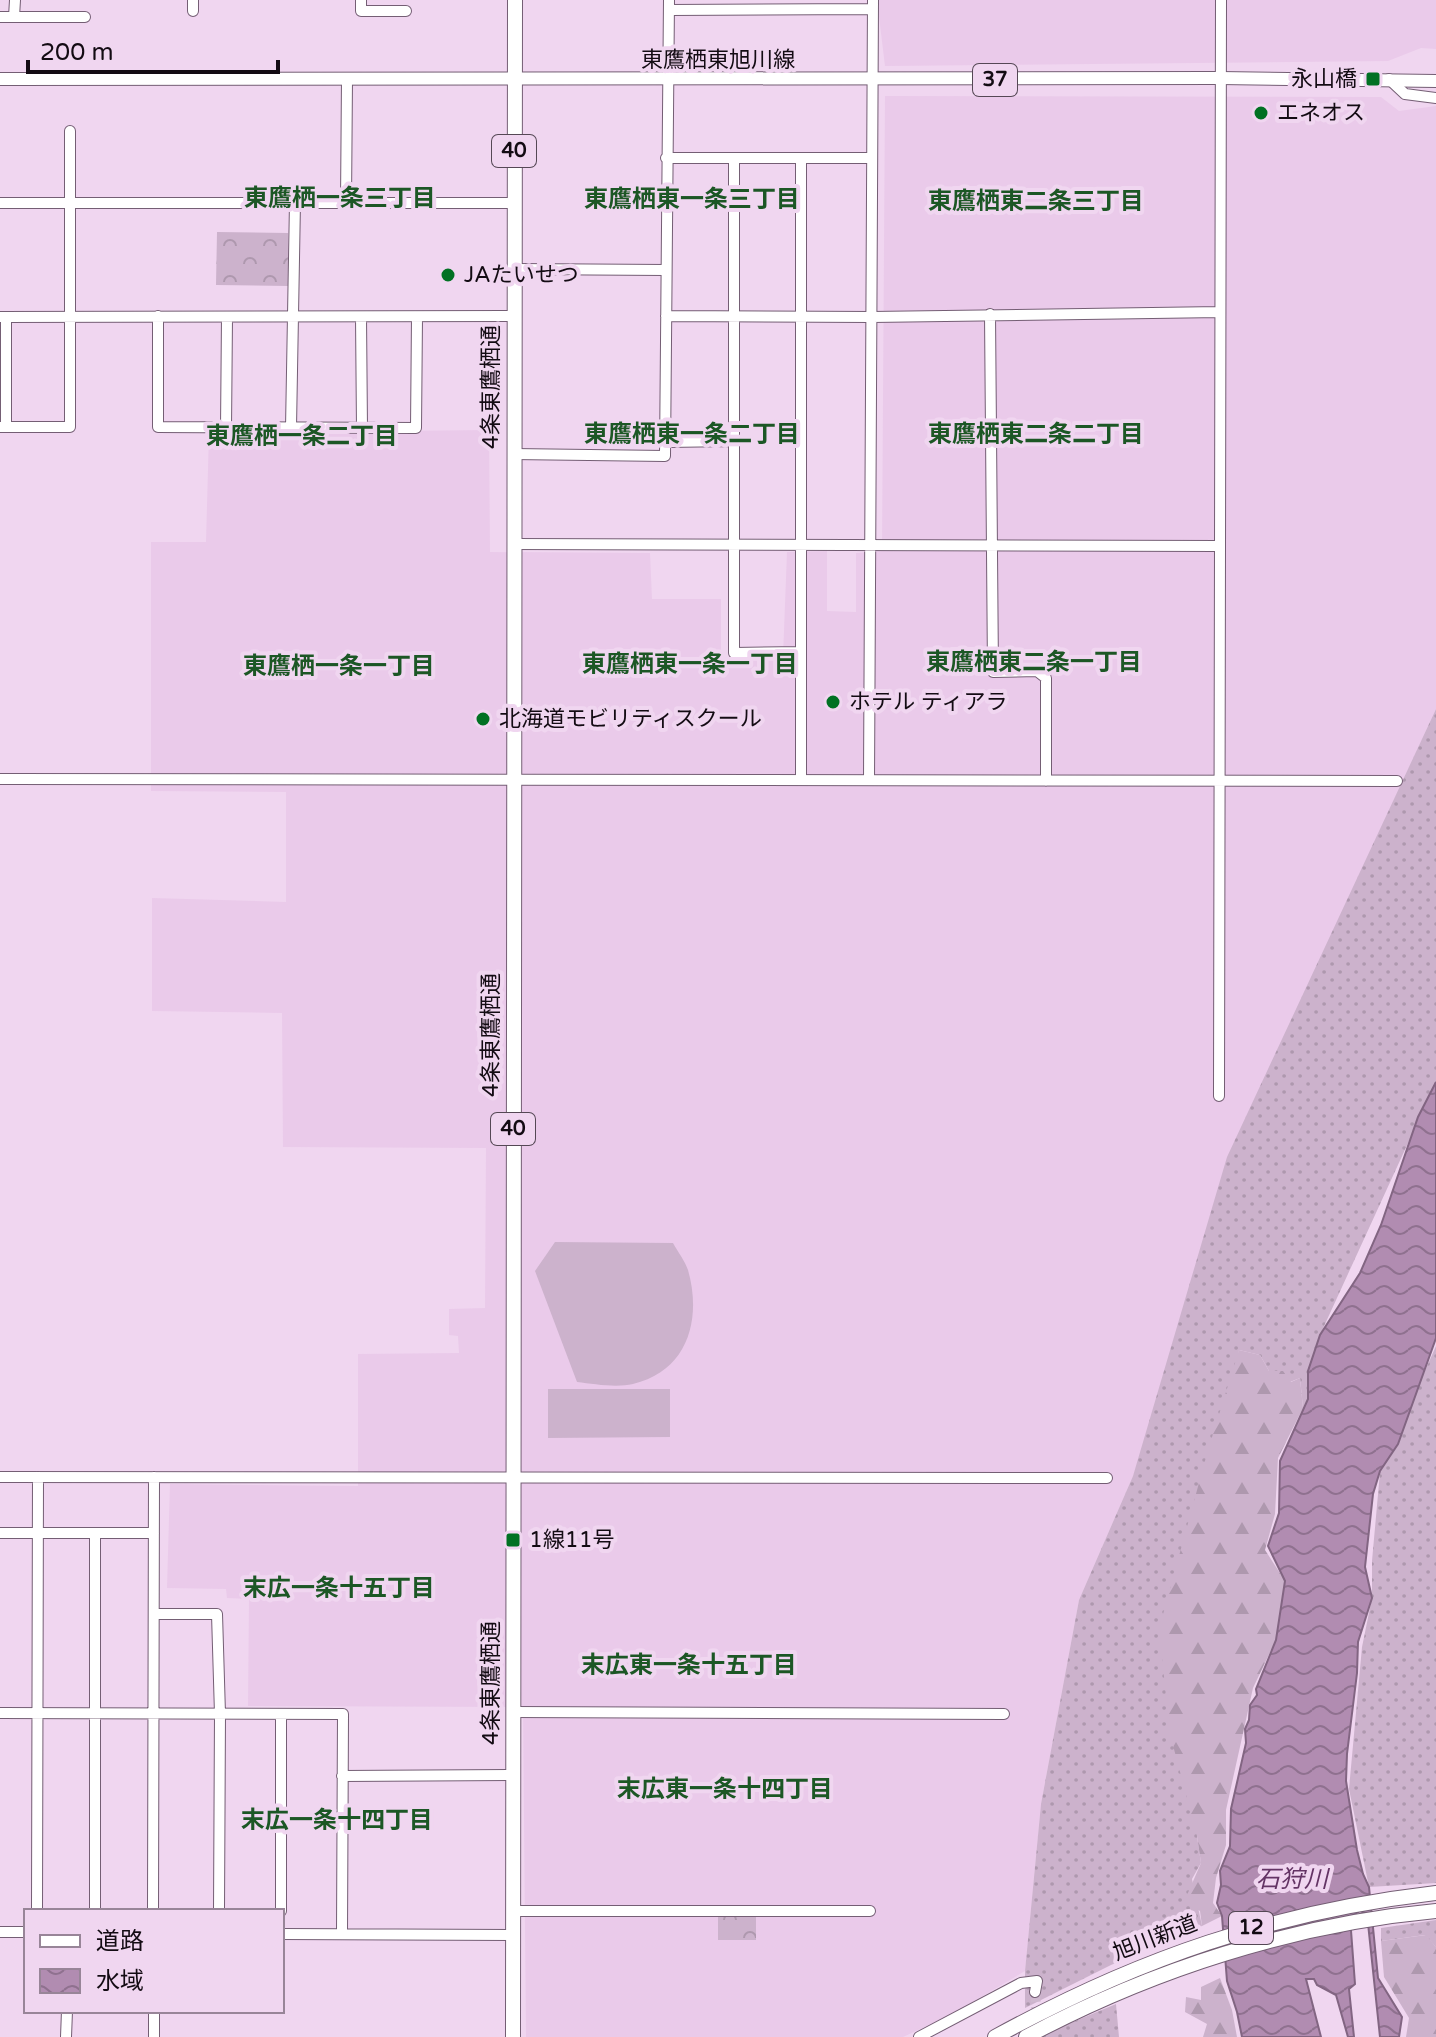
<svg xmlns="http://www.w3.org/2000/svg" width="1436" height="2037" font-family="'Varela Round','Noto Sans JP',sans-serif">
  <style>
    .built { fill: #eacaea }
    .grass { fill: url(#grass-dots) }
    .forest { fill: url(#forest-firs) }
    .park { fill: url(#park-crowns) }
    .pitch { fill: #ccb2cc }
    .water { fill: url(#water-waves); stroke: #826582; stroke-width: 2 }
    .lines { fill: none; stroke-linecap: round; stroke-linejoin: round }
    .minor-tunnel { stroke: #cfb8cf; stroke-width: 10; stroke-dasharray: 10 5; stroke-linecap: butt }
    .minor-casing { stroke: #745e74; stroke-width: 12 }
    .major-casing { stroke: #745e74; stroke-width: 14 }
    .highway-casing { stroke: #745e74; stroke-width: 16 }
    .minor { stroke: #fff; stroke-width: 10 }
    .major { stroke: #fff; stroke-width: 12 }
    .highway { stroke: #fff; stroke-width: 14 }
    .poi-dot { fill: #017123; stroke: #f0d6f0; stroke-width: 3 }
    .labels { text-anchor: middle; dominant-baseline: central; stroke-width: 8; stroke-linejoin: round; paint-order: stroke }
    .shield { fill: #f0d6f0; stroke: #554855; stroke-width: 2 }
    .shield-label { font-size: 20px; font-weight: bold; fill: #130b13 }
    .street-label { font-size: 22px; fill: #130b13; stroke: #f0d6f0 }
    .poi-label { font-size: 22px; fill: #130b13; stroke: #f0d6f0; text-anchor: start }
    .neighbourhood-label { font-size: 24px; font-weight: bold; fill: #1c5725; stroke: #f0d6f0 }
    .water-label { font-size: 24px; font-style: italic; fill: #643465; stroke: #f0d6f0 }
  </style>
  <defs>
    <pattern id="grass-dots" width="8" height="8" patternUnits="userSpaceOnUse" patternTransform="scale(2)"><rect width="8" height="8" fill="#ccb2cc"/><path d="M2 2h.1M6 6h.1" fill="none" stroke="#ae98ae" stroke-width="1.8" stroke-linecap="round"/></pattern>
    <pattern id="forest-firs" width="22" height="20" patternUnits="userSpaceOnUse" patternTransform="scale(2)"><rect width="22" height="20" fill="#ccb2cc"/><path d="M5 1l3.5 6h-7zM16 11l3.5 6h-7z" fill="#ae98ae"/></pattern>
    <pattern id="park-crowns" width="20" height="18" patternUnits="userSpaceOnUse" patternTransform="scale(2)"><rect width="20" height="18" fill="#ccb2cc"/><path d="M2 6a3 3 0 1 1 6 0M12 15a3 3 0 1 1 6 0" fill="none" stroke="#ae98ae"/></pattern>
    <pattern id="water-waves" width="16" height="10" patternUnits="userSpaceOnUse" patternTransform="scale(2)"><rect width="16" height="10" fill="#b18cb1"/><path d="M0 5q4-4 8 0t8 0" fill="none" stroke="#8f718f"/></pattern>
  </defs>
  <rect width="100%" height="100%" fill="#f0d6f0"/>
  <path class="built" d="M 877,0 L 1436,0 L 1436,49 L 1421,48 L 1388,61 L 885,66 Z
    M 885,96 L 1381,97 L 1399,111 L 1436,106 L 1436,709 L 1335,928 L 1133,1476 L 1079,1600 L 1041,1804 L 1025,1971 L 954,2013 L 903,2037 L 526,2037 L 523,1707 L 248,1706 L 249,1599 L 227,1598 L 226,1589 L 167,1588 L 170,1484 L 358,1486 L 358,1354 L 459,1353 L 458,1336 L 449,1335 L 449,1309 L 485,1308 L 486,1148 L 283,1147 L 282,1013 L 152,1011 L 152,898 L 286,902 L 286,792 L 151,791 L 151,542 L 206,542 L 209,433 L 489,430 L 490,552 L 650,553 L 652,599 L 721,599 L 721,659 L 783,657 L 787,552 L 827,551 L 827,611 L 856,612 L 856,553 L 882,551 Z"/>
  <path class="grass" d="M 1436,709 L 1436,1082 L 1320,1335 L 1308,1371 L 1308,1398 L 1303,1408 L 1300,1378 L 1290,1382 L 1269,1371 L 1260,1355 L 1239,1350 L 1197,1836 L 1201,1863 L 1192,1879 L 1202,1926 L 1111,1965 L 1025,2008 L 1025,1971 L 1041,1804 L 1079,1600 L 1133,1476 L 1227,1157 Z
    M 1436,1346 L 1436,1883 L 1369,1887 L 1349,1789 L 1362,1647 L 1372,1598 L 1372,1561 L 1380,1472 Z
    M 1436,1920 L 1436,1947 L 1425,1935 L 1381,1941 L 1381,1928 Z
    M 1116,2004 L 1119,2037 L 1037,2037 Z"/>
  <path class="forest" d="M 1239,1350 L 1260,1355 L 1269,1371 L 1283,1371 L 1291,1382 L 1300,1378 L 1303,1408 L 1278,1458 L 1275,1514 L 1265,1550 L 1285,1581 L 1276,1640 L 1253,1688 L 1226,1810 L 1226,1845 L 1216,1878 L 1213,1903 L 1222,1916 L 1202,1926 L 1200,1911 L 1184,1902 L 1201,1863 L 1197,1836 L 1170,1734 L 1159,1629 L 1208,1450 Z
    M 1426,1935 L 1436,1947 L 1436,2037 L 1406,2037 L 1409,2018 L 1384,1977 L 1381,1941 Z
    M 1220,1978 L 1232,2010 L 1237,2037 L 1203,2037 L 1207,2024 L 1185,2012 L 1186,1997 L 1201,2000 L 1201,1987 Z"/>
  <path class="park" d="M 217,232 L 288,233 L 288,286 L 216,285 Z
    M 718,1917 L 756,1917 L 756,1940 L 718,1940 Z"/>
  <path class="pitch" d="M 555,1242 L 673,1243 C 678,1252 685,1261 688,1270 C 702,1319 688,1371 633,1384 C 616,1388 594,1384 577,1382 L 535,1271 Z
    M 548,1389 L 670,1389 L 670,1437 L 548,1438 Z"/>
  <path class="water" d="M 1436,1082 L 1436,1338 L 1398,1444 L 1380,1471 L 1373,1494 L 1365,1567 L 1372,1598 L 1358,1642 L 1357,1673 L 1347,1754 L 1346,1781 L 1357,1850 L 1363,1874 L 1369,1887 L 1378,1978 L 1402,2017 L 1399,2037 L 1380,2037 L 1367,1914 L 1360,1911 L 1350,1917 L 1355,1984 L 1349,1989 L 1354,2037 L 1348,2037 L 1336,1995 L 1317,1985 L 1314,1979 L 1306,1979 L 1321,2037 L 1242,2037 L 1237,2012 L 1227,1981 L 1222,1916 L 1217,1903 L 1221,1885 L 1220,1871 L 1230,1846 L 1231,1809 L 1246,1743 L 1245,1729 L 1249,1720 L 1250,1705 L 1257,1695 L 1256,1689 L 1276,1640 L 1285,1581 L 1268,1546 L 1279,1513 L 1280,1461 L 1308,1399 L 1308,1371 L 1320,1335 L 1360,1273 L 1381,1225 L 1418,1117 Z"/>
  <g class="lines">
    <path class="minor-tunnel" d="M 1035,1992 L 1037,2019"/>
    <g class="minor-casing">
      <path id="minor" d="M 361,0 L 361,11 L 406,11
        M 669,10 L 873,9
        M 193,11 L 193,0
        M 0,17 L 85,17
        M 14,17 L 15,0
        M 1389,79 L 1405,94 L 1436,98
        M 666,158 L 872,158
        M 734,158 L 734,653 L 801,652
        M 346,202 L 347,79
        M 0,203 L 514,203
        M 514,269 L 666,270
        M 990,314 L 993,672 L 1037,671 L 1046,678 L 1046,781
        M 158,316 L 158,427 L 416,428 L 417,317
        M 666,316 L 872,317 L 1220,312
        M 0,317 L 514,316
        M 6,317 L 6,427
        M 361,317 L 362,429
        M 0,427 L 70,427 L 70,131
        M 226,428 L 227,317
        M 291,428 L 295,202
        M 666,442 L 734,441
        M 513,454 L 665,456 L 669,0
        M 513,544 L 1219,546
        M 0,779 L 1397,781
        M 801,780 L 801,158
        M 869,780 L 873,0
        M 1219,1096 L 1221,0
        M 0,1477 L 1107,1478
        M 0,1533 L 154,1533
        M 95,1534 L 95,1911
        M 154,1614 L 217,1614 L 220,1714 L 219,1911
        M 513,1712 L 1004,1714
        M 0,1713 L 343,1714 L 342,1934
        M 342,1776 L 513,1775
        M 37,1911 L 38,1477
        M 153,1911 L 154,1477
        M 281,1911 L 281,1716
        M 513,1911 L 870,1911
        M 0,1932 L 26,1932
        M 282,1934 L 513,1935
        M 154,2011 L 154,2037
        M 66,2037 L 67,2011
        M 919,2037 L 1021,1983 L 1037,1981 L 1035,1992"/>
    </g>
    <g class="major-casing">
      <path id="major" d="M 0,79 L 1220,78 L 1436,81"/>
    </g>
    <g class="highway-casing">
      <path id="highway" d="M 513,2037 L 515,0
        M 995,2037 C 1139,1958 1273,1912 1436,1893
        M 1026,2037 C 1151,1970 1294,1924 1436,1911"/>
    </g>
    <use href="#minor" class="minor"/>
    <use href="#major" class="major"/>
    <use href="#highway" class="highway"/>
  </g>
  <g class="poi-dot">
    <rect x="1365" y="71" width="16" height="16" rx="4"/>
    <circle cx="1261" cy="113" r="8"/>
    <circle cx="448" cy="275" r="8"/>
    <circle cx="833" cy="702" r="8"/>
    <circle cx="483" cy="719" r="8"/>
    <rect x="505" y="1532" width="16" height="16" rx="4"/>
  </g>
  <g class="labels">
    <g class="shield">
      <rect x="973" y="64" width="44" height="32" rx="6"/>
      <rect x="492" y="135" width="44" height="32" rx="6"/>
      <rect x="491" y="1113" width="44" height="32" rx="6"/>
      <rect x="1229" y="1912" width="44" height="32" rx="6"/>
    </g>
    <g class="shield-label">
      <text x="995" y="80">37</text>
      <text x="514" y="151">40</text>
      <text x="513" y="1129">40</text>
      <text x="1251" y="1928">12</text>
    </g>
    <g class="street-label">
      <text x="718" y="60">東鷹栖東旭川線</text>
      <text transform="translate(491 387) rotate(-90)">4条東鷹栖通</text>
      <text transform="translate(491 1035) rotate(-90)">4条東鷹栖通</text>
      <text transform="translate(491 1683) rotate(-90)">4条東鷹栖通</text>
      <text transform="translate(1155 1938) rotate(-21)">旭川新道</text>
    </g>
    <g class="poi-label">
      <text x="1357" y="79" text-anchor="end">永山橋</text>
      <text x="1277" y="113">エネオス</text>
      <text x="464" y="275">JAたいせつ</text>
      <text x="849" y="702">ホテル ティアラ</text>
      <text x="499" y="719">北海道モビリティスクール</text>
      <text x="529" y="1540">1線11号</text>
    </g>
    <g class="neighbourhood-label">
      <text x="340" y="198">東鷹栖一条三丁目</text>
      <text x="692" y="199">東鷹栖東一条三丁目</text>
      <text x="1036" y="201">東鷹栖東二条三丁目</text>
      <text x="692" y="434">東鷹栖東一条二丁目</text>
      <text x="1036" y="434">東鷹栖東二条二丁目</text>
      <text x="302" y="436">東鷹栖一条二丁目</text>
      <text x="1034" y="662">東鷹栖東二条一丁目</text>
      <text x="690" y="664">東鷹栖東一条一丁目</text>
      <text x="339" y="666">東鷹栖一条一丁目</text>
      <text x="339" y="1588">末広一条十五丁目</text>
      <text x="689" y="1665">末広東一条十五丁目</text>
      <text x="725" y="1789">末広東一条十四丁目</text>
      <text x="337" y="1820">末広一条十四丁目</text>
    </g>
    <g class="water-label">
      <text x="1292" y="1879">石狩川</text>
    </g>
  </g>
  <rect x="24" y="1909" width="260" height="104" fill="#f0d6f0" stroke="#988598" stroke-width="2"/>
  <rect x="40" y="1935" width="40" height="12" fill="#ffffff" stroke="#988598" stroke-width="2"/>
  <text x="96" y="1949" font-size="24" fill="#130b13">道路</text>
  <rect x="40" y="1969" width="40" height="24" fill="url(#water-waves)" stroke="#988598" stroke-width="2"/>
  <text x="96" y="1989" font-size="24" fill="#130b13">水域</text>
  <path d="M28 60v12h250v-12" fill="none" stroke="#130b13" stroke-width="4"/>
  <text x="40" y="60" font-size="24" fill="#130b13" stroke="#f0d6f0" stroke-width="6" paint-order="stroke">200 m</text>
</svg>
